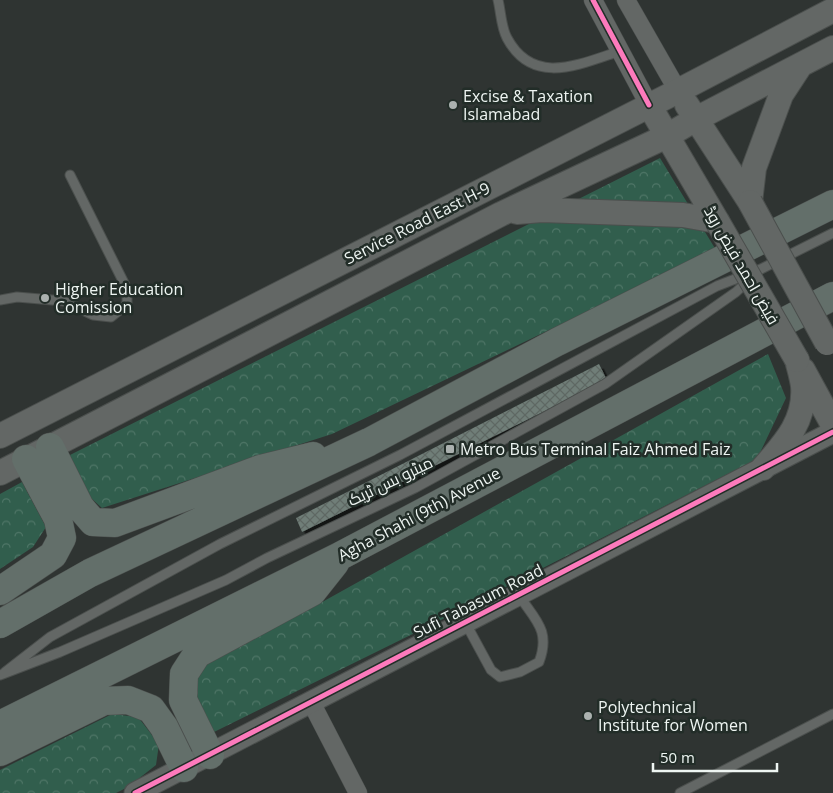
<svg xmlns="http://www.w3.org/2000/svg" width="833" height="793" font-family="'Open Sans',Cairo,sans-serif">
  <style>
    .forest { fill: url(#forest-crowns) }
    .building { fill: url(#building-cross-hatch); filter: url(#shadow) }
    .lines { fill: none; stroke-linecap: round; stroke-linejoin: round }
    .service-casing { stroke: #4b4f4d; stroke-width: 11 }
    .minor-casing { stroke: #4b4f4d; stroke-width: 19 }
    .tertiary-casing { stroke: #4b4f4d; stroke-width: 23 }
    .secondary-casing { stroke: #4b4f4d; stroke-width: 26 }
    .primary-casing { stroke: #4b4f4d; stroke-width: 29 }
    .service { stroke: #636765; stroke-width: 9 }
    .minor { stroke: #636765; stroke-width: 18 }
    .tertiary { stroke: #636765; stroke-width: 21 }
    .secondary { stroke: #636765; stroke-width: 24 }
    .primary { stroke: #636f6a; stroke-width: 28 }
    .secondary-bridge-casing { stroke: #4b4f4d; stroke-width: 26; stroke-linecap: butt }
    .secondary-bridge { stroke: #636765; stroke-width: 24 }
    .cycleway-casing { stroke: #222d28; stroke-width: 8 }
    .cycleway { stroke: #fd7abc; stroke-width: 5 }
    .poi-dot { fill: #abb1af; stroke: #222d28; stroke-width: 2 }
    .labels { text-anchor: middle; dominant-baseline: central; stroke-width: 5; stroke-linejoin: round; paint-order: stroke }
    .poi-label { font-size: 16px; fill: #eef5f2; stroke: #222d28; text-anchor: start }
    .street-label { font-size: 16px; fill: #eef5f2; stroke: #222d28 }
  </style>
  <defs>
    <pattern id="forest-crowns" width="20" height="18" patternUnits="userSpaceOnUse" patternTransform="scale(1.25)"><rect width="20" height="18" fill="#315e4d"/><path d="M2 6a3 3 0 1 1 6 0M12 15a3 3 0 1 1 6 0" fill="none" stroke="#4f7667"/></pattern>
    <pattern id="building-cross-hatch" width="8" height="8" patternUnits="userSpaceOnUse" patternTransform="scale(1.25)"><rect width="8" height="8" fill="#707e78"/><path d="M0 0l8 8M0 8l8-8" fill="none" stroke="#5e6763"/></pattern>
    <filter id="shadow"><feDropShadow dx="4.5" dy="4.5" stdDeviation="0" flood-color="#0009"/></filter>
  </defs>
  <rect width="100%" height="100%" fill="#2f3432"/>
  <path class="forest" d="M 660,158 L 716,250 L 332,434 L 102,508 L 80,488 L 68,456 Z
    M 768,354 L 786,398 L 757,459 L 439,621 L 210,734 L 189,686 L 201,666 L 324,601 Z
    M 22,482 L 46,527 L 33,547 L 0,569 L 0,494 Z
    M 112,714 L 138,717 L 159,744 L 156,765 L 128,787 L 116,793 L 0,793 L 0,770 Z"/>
  <path class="building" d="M 599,364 L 607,380 L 302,532 L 296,518 Z"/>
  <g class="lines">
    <g class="service-casing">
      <path id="service" d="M 498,0 C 501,12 501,27 507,38 C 533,87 580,64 620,51
        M 0,300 L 17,297 L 64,301 L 93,315 L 111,317 L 127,304 L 127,289 L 70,175
        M 465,622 L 491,670 L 500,677 L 520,672 L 539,662 C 551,630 535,620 518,594
        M 5,672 L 50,637 L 220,544 L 400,455 L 717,286 L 761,269 L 833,233
        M 0,675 L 60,652 L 226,580 L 267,558 L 415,488 L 605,384 L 736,292 L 749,280
        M 680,793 L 833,714"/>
    </g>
    <g class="minor-casing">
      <path id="minor" d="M 593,0 L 649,105
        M 626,0 L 678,91
        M 311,702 L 358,793"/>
    </g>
    <g class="tertiary-casing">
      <path id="tertiary" d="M 135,793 L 833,432"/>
    </g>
    <g class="secondary-casing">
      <path id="secondary" d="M 649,105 L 717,221
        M 687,105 L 750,202
        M 750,202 L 754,168 L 781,95 L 800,66
        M 517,212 L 542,210 L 683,215 L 717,221
        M 803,370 L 833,425
        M 0,436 L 678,91 L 833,10
        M 763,468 C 784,444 806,421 803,386 C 802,378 799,368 797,360
        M 0,473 L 501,214 L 667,136 L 696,119 L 833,48"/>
    </g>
    <g class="primary-casing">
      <path id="primary" d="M 50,447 L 80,507 L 93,522 L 115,523 L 260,469 L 313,456
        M 0,591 L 53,555 L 62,538 L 58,519 L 26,459
        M 0,624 L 90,573 L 369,442 L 557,342 L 833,204
        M 0,725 L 340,556 L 833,296
        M 0,752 L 104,701 L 128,700 L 151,709 L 164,727 L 184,768
        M 210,755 L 183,700 L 184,674 L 197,654 L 312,592 L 335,563"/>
    </g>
    <use href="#service" class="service"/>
    <use href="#minor" class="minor"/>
    <use href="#tertiary" class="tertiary"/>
    <use href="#secondary" class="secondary"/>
    <use href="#primary" class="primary"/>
    <g class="secondary-bridge-casing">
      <path id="secondary-bridge" d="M 750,202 L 827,343
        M 717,221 L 797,360"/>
    </g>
    <use href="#secondary-bridge" class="secondary-bridge"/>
    <g class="cycleway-casing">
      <path id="cycleway" d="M 593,0 L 649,105
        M 135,793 L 833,432"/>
    </g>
    <use href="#cycleway" class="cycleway"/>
  </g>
  <g class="poi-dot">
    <circle cx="453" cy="105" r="5"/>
    <circle cx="45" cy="298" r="5"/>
    <rect x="445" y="444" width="10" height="10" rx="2.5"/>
    <circle cx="588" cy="716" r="5"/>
  </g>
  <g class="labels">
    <g class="poi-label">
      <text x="463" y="96">Excise &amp; Taxation<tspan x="463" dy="18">Islamabad</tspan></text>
      <text x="55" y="289">Higher Education<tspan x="55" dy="18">Comission</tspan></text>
      <text x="460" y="449">Metro Bus Terminal Faiz Ahmed Faiz</text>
      <text x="598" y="707">Polytechnical<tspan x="598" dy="18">Institute for Women</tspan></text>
    </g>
    <g class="street-label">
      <text transform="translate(417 223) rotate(-27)">Service Road East H-9</text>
      <text transform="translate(742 265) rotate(60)">فیض احمد فیض روڈ</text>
      <text transform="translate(390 481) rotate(-26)">میٹرو بس ٹریک</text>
      <text transform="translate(419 514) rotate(-28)">Agha Shahi (9th) Avenue</text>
      <text transform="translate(478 601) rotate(-27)">Sufi Tabasum Road</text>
    </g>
  </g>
  <path d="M653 763v8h124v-8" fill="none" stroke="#eef5f2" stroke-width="2.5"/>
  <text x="660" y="763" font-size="15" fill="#eef5f2" stroke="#222d28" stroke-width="4" paint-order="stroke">50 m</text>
</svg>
